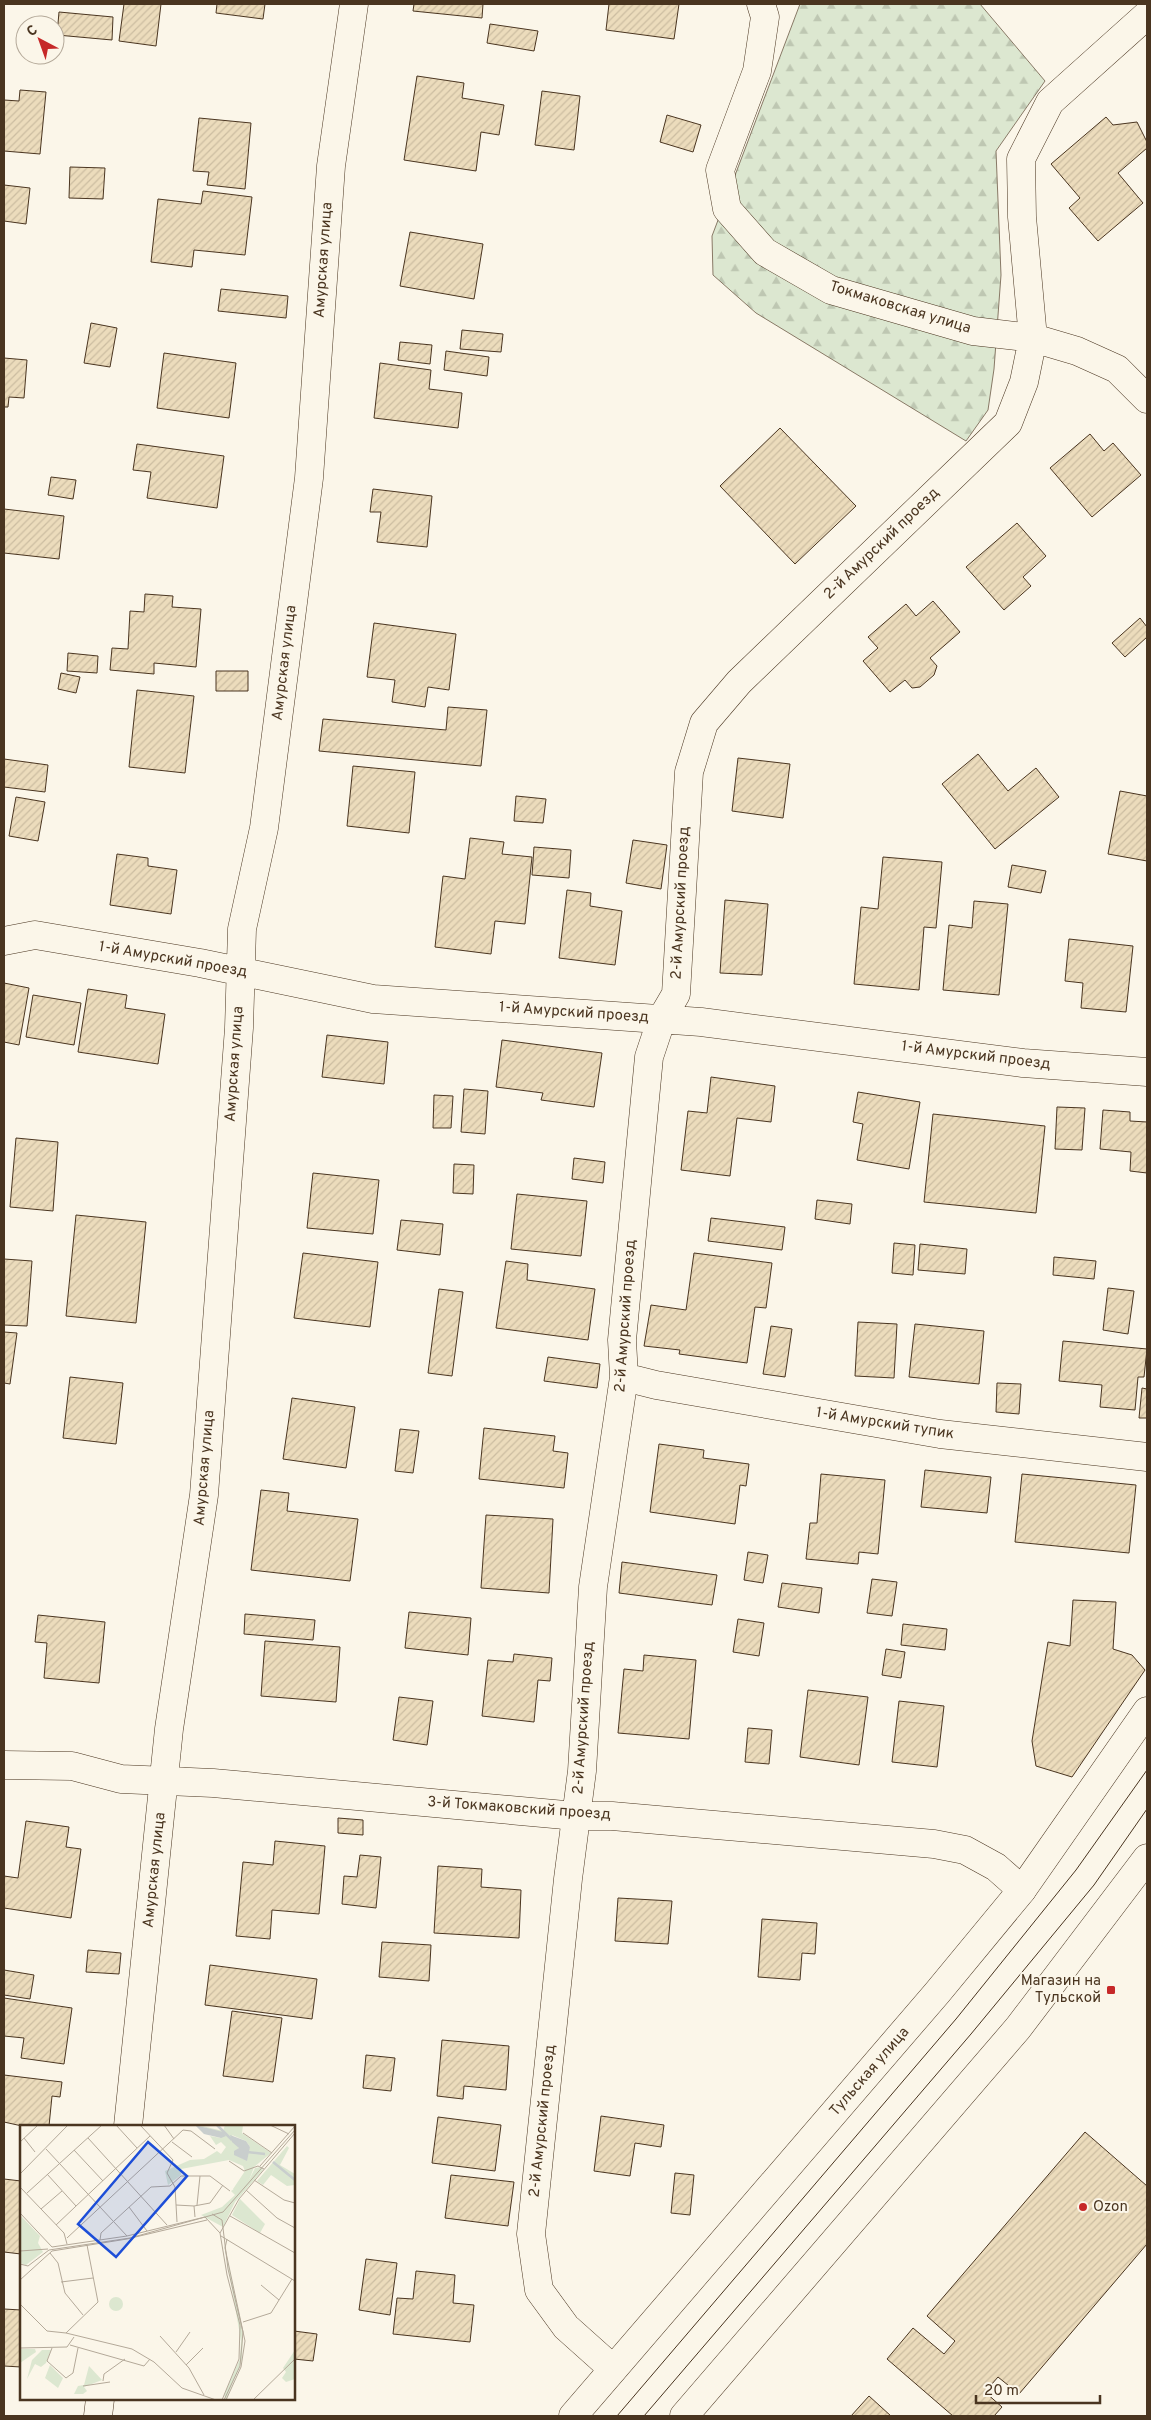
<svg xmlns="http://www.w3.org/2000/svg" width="1151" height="2420" font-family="Overpass,sans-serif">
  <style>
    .forest { fill: url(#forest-firs); stroke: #887966 }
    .building { fill: url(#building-hatch); stroke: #4a3520 }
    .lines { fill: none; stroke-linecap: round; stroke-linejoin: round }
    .street-casing { stroke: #4a3520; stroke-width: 29 }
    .secondary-casing { stroke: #4a3520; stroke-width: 29 }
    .street { stroke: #fbf6e9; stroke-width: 28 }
    .secondary { stroke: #fbf6e9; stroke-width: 28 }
    .tram { stroke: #4a3520; stroke-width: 1 }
    .poi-dot { fill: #c62828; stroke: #fbf6e9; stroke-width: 2 }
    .labels { text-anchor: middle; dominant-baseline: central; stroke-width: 4; stroke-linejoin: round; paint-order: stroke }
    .street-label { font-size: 15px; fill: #4a3520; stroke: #fbf6e9 }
    .poi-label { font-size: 15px; fill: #4a3520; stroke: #fbf6e9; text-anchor: end }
    .inset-river { fill: none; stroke: #c9cecd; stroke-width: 2.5 }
    .inset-road { fill: none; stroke: #b4a999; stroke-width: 1 }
    .view { fill: #1d4ed8; fill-opacity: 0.15; stroke: #1d4ed8; stroke-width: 2.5 }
    .inset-edge { fill: none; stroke: #4a3520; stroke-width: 2.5 }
  </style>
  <defs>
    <pattern id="forest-firs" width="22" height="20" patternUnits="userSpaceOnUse" patternTransform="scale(1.25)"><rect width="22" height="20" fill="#dce7d0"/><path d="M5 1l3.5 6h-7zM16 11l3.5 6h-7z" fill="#bec7b2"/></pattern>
    <pattern id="building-hatch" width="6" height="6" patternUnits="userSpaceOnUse" patternTransform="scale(1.25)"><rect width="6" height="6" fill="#ecdcbc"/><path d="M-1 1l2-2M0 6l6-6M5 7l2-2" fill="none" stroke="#ccbda1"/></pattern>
  </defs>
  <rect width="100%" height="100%" fill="#fbf6e9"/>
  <path class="forest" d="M 800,4 L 980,4 L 1045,81 L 996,151 L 1001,275 L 994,369 L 988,410 L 966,441 L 756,313 L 713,275 L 712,236 Z"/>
  <path class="building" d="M 124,4 L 161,4 L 156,46 L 119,41 Z
    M 217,4 L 265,4 L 263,19 L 216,13 Z
    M 414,4 L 483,4 L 482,18 L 413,11 Z
    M 609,4 L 679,4 L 674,39 L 606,30 Z
    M 59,12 L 113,17 L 112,40 L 57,35 Z
    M 490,24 L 538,31 L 534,51 L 487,43 Z
    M 417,76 L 464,83 L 462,98 L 504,105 L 499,135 L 481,132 L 476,171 L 404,160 Z
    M 20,90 L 46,92 L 40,154 L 4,151 L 4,100 L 19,101 Z
    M 542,91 L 580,96 L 574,150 L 535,145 Z
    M 667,115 L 701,125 L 693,152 L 660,142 Z
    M 1106,117 L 1113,125 L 1137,122 L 1147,142 L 1147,148 L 1118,173 L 1143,203 L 1098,241 L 1069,208 L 1080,198 L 1051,164 Z
    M 199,118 L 251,123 L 245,189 L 207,185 L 209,172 L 193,171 Z
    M 70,167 L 105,168 L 103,199 L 69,198 Z
    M 4,185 L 30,188 L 26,224 L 4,221 Z
    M 203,191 L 252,197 L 245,255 L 194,250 L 192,267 L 151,262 L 158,199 L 201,204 Z
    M 410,232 L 483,244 L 474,299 L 400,286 Z
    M 221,289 L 288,296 L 286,318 L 218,311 Z
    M 91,323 L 117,328 L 110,367 L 84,363 Z
    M 462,330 L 503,334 L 501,352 L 460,349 Z
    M 400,342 L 432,345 L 430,364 L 398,360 Z
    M 446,351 L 489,357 L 487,376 L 444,370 Z
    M 164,353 L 236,363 L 229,418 L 157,408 Z
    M 4,358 L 27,360 L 24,398 L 9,397 L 8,407 L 4,407 Z
    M 380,363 L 431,370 L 429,389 L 462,393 L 458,428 L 374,418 Z
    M 780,428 L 856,506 L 795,564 L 720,486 Z
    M 1090,434 L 1104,451 L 1113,443 L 1141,475 L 1092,517 L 1050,468 Z
    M 137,444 L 224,456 L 217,508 L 147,498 L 151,472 L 133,470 Z
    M 51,477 L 76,480 L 73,499 L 48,495 Z
    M 373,489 L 432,496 L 427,547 L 377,542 L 381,512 L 370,512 Z
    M 4,509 L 64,516 L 59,559 L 4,553 Z
    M 1017,523 L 1046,556 L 1023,577 L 1031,586 L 1004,610 L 966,567 Z
    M 145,594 L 173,596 L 172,607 L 201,609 L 196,667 L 154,663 L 154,674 L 110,670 L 112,648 L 128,649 L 130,611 L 144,612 Z
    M 933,601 L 960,632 L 930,658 L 937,666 L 934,675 L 920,687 L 912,688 L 905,680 L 890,692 L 863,661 L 878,648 L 868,637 L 906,604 L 916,616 Z
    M 1140,618 L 1147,627 L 1147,637 L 1125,657 L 1112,643 Z
    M 374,623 L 456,634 L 449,690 L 428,687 L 425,707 L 392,702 L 395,680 L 367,677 Z
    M 68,653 L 98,656 L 97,673 L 67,671 Z
    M 216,671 L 248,671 L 248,691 L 216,691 Z
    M 61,673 L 80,677 L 76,693 L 58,689 Z
    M 137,690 L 194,696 L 185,773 L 129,767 Z
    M 448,707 L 487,710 L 481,766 L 319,751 L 323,719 L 446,730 Z
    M 978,754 L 1008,791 L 1036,768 L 1059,797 L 995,849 L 942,784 Z
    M 738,758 L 790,764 L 783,818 L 732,811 Z
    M 4,759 L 48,765 L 45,792 L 4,787 Z
    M 353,766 L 415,772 L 409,833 L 347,826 Z
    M 1120,791 L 1147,796 L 1147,861 L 1108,854 Z
    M 516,796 L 546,799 L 543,823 L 514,821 Z
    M 16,797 L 45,802 L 38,841 L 9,836 Z
    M 470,838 L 504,842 L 502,854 L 532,857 L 525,924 L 495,921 L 491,954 L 435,947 L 443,876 L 465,879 Z
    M 633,840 L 667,845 L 661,889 L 626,883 Z
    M 534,847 L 571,850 L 569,878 L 532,875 Z
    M 117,854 L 148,858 L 148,866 L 177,870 L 171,914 L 110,905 Z
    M 883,857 L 942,862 L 936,928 L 924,927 L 919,990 L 854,984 L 861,907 L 878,909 Z
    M 1012,865 L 1046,871 L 1041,893 L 1008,887 Z
    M 567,890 L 591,893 L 590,906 L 622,911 L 615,965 L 559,958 Z
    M 725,900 L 768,904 L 762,975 L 720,973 Z
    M 974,901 L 1008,904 L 999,995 L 943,990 L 949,925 L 972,928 Z
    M 1069,939 L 1133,946 L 1126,1012 L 1081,1008 L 1083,983 L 1065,981 Z
    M 4,983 L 29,988 L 19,1045 L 4,1042 Z
    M 88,989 L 127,995 L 125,1008 L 165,1014 L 158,1064 L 78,1052 Z
    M 33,995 L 81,1003 L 74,1045 L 26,1037 Z
    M 327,1035 L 388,1042 L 384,1084 L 322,1077 Z
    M 502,1040 L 602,1053 L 594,1107 L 541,1100 L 543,1093 L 496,1087 Z
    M 711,1077 L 775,1086 L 771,1122 L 737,1118 L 730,1176 L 681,1170 L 688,1111 L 707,1113 Z
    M 464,1089 L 488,1091 L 485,1134 L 461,1132 Z
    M 858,1092 L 920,1102 L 909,1169 L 857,1160 L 863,1124 L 853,1122 Z
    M 434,1095 L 453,1096 L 451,1128 L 433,1128 Z
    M 1057,1107 L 1085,1108 L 1082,1150 L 1055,1149 Z
    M 1103,1110 L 1130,1112 L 1130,1121 L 1147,1122 L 1147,1173 L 1130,1171 L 1131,1152 L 1100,1149 Z
    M 933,1114 L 1045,1126 L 1036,1213 L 924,1202 Z
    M 16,1138 L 58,1142 L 53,1211 L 10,1207 Z
    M 574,1158 L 605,1162 L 603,1183 L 572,1179 Z
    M 454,1164 L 474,1165 L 473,1194 L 453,1193 Z
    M 313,1173 L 379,1180 L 373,1234 L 307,1228 Z
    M 517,1194 L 587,1201 L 581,1256 L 511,1249 Z
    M 817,1200 L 852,1204 L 850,1224 L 815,1219 Z
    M 76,1215 L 146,1222 L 136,1323 L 66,1316 Z
    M 711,1218 L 785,1227 L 782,1250 L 708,1241 Z
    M 401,1220 L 443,1224 L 440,1255 L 397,1250 Z
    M 894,1243 L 915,1245 L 913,1275 L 892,1273 Z
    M 920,1244 L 967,1249 L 965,1274 L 918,1270 Z
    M 303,1253 L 378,1262 L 370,1327 L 294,1318 Z
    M 694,1253 L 772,1263 L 766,1308 L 755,1307 L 747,1363 L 679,1354 L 680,1350 L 644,1346 L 651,1305 L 686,1310 Z
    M 1054,1257 L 1096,1261 L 1094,1279 L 1053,1275 Z
    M 4,1259 L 32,1261 L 27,1326 L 4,1325 Z
    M 506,1261 L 528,1264 L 527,1280 L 595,1289 L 588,1340 L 496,1328 Z
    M 1108,1288 L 1134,1291 L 1128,1334 L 1103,1330 Z
    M 439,1289 L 463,1292 L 452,1376 L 428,1373 Z
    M 858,1322 L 897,1324 L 894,1378 L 855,1376 Z
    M 915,1324 L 984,1331 L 979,1384 L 909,1377 Z
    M 771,1326 L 792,1329 L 785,1377 L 763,1374 Z
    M 4,1332 L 17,1333 L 10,1384 L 4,1383 Z
    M 1063,1341 L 1147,1349 L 1144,1377 L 1138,1377 L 1135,1410 L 1100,1407 L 1102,1385 L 1059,1381 Z
    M 548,1357 L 600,1364 L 597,1388 L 544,1381 Z
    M 70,1377 L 123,1383 L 116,1444 L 63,1438 Z
    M 997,1383 L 1021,1384 L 1019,1414 L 996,1412 Z
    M 1142,1388 L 1147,1389 L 1147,1418 L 1139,1418 Z
    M 292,1398 L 355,1407 L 346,1468 L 283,1459 Z
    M 484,1428 L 555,1436 L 553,1451 L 568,1453 L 564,1488 L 479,1479 Z
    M 400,1429 L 419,1431 L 413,1473 L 395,1471 Z
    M 659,1444 L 704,1450 L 703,1458 L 749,1464 L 746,1486 L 740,1485 L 735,1524 L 650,1512 Z
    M 925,1470 L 991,1477 L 987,1513 L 921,1507 Z
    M 821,1474 L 885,1480 L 878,1554 L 859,1552 L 858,1564 L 806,1559 L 810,1523 L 817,1523 Z
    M 1022,1474 L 1136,1485 L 1129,1553 L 1015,1542 Z
    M 261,1490 L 289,1493 L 287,1511 L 358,1519 L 350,1581 L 251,1570 Z
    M 486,1515 L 553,1519 L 549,1593 L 481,1588 Z
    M 748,1552 L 768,1555 L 763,1583 L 744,1580 Z
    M 622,1562 L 717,1575 L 712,1605 L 619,1593 Z
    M 872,1579 L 897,1582 L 892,1616 L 867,1613 Z
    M 782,1583 L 822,1588 L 819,1613 L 778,1607 Z
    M 1073,1600 L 1116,1602 L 1113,1649 L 1132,1655 L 1145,1670 L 1072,1777 L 1036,1766 L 1032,1741 L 1048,1642 L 1070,1646 Z
    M 409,1612 L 471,1618 L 468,1655 L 405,1648 Z
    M 245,1614 L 315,1620 L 313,1640 L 244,1634 Z
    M 38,1615 L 105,1622 L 99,1683 L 44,1678 L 47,1643 L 35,1642 Z
    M 738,1619 L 764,1623 L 759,1656 L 733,1652 Z
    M 903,1624 L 947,1629 L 945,1650 L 901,1645 Z
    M 265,1641 L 340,1647 L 336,1702 L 261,1696 Z
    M 886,1649 L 905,1652 L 901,1678 L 882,1675 Z
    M 514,1654 L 552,1658 L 550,1681 L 538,1680 L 534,1722 L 482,1716 L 488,1660 L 513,1662 Z
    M 644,1655 L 696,1660 L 689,1739 L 618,1733 L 624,1669 L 643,1671 Z
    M 808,1690 L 868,1697 L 859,1765 L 800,1757 Z
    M 399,1697 L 433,1701 L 427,1745 L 393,1740 Z
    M 899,1701 L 944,1706 L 937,1767 L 892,1762 Z
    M 748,1728 L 772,1730 L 769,1764 L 745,1762 Z
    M 338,1818 L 363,1820 L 363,1835 L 338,1833 Z
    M 26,1821 L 69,1827 L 66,1847 L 81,1849 L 71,1918 L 4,1908 L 4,1876 L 18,1878 Z
    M 275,1841 L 325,1846 L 319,1914 L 272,1910 L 270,1939 L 236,1936 L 243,1862 L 273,1865 Z
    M 360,1855 L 381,1857 L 376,1908 L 342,1904 L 344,1876 L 357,1877 Z
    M 438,1866 L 482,1869 L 481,1887 L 521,1890 L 519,1938 L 434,1933 Z
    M 618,1898 L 672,1901 L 668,1944 L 615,1941 Z
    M 762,1919 L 817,1923 L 815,1954 L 802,1953 L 800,1980 L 758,1977 Z
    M 382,1942 L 431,1945 L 429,1981 L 379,1977 Z
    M 88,1950 L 121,1953 L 119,1974 L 86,1972 Z
    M 210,1965 L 317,1979 L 312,2019 L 205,2005 Z
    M 4,1970 L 34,1975 L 30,1999 L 4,1995 Z
    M 4,1998 L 72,2008 L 64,2064 L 21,2058 L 24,2038 L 4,2036 Z
    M 232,2011 L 282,2018 L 273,2082 L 223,2076 Z
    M 442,2040 L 509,2046 L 506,2090 L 464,2086 L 463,2099 L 437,2096 Z
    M 366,2055 L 395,2058 L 391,2091 L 363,2088 Z
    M 4,2075 L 62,2082 L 60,2097 L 52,2096 L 49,2126 L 22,2126 L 4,2122 Z
    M 601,2116 L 664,2125 L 661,2147 L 635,2143 L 630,2176 L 594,2171 Z
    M 438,2117 L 501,2125 L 495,2171 L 432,2163 Z
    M 1085,2132 L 1147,2186 L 1147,2244 L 1019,2394 L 998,2377 L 985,2392 L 1002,2407 L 994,2416 L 953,2416 L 887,2359 L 913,2328 L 944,2354 L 955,2341 L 927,2316 Z
    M 675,2173 L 694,2175 L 690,2215 L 671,2213 Z
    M 451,2175 L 514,2182 L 508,2226 L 445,2218 Z
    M 4,2179 L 21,2181 L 21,2254 L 4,2252 Z
    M 366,2259 L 397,2263 L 390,2315 L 359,2310 Z
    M 416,2271 L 455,2275 L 453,2303 L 474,2305 L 470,2342 L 393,2334 L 397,2298 L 413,2299 Z
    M 4,2309 L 21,2310 L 21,2367 L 4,2366 Z
    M 294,2331 L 317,2334 L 313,2361 L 294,2359 Z
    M 869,2396 L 891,2416 L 851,2416 Z"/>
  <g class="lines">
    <g class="street-casing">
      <path id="street" d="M 761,4 L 765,17 L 757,71 L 720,170 L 727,209 L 765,252 L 831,290 L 973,331 L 1033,338 L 1077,351 L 1117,369 L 1147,399
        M 4,941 L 35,935 L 200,963 L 373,999 L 701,1022 L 1023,1063 L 1147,1072
        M 624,1377 L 656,1385 L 940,1434 L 1147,1457
        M 4,1765 L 72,1766 L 121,1779 L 213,1783 L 576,1816 L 612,1816 L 934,1844 L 965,1850 L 996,1867 L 1022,1890
        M 128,2126 L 169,1729 L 204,1495 L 239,1028 L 242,929 L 264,828 L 309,478 L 331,166 L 354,4
        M 613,2369 L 566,2327 L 539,2290 L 531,2234 L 568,1879 L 582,1771 L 593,1587 L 624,1377 L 622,1340 L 649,1057 L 662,1018 L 676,994 L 689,772 L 704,723 L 739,682 L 1008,423 L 1024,382 L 1033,338 L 1022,217 L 1021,159 L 1050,102 L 1147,15
        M 98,2416 L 100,2399"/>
    </g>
    <g class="secondary-casing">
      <path id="secondary" d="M 573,2416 L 937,1993 L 1022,1890 L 1147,1711
        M 684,2416 L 1018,2028 L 1147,1858"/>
    </g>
    <use href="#street" class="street"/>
    <use href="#secondary" class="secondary"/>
    <path class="tram" d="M 617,2416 L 956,2019 L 1076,1870 L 1147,1770
      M 644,2416 L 971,2034 L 1094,1885 L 1147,1809"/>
  </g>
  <g class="poi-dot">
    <rect x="1106" y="1985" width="10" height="10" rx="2.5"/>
    <circle cx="1083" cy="2207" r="5"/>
  </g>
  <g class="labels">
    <g class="street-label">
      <text transform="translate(324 260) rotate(-86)">Амурская улица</text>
      <text transform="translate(900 308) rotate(17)">Токмаковская улица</text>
      <text transform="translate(882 544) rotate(-44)">2-й Амурский проезд</text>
      <text transform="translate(285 663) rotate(-83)">Амурская улица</text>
      <text transform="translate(681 903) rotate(-87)">2-й Амурский проезд</text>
      <text transform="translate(173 960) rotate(10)">1-й Амурский проезд</text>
      <text transform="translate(574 1013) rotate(4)">1-й Амурский проезд</text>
      <text transform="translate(976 1056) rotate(7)">1-й Амурский проезд</text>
      <text transform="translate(235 1064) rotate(-86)">Амурская улица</text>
      <text transform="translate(626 1316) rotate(-86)">2-й Амурский проезд</text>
      <text transform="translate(885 1424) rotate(9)">1-й Амурский тупик</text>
      <text transform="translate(205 1468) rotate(-85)">Амурская улица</text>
      <text transform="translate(584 1718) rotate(-86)">2-й Амурский проезд</text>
      <text transform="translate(519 1809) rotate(4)">3-й Токмаковский проезд</text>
      <text transform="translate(155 1870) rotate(-84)">Амурская улица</text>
      <text transform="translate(870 2072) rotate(-49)">Тульская улица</text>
      <text transform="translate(543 2121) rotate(-84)">2-й Амурский проезд</text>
    </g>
    <g class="poi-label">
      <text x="1101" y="1981">Магазин на<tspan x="1101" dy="17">Тульской</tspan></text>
      <text x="1093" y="2207" text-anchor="start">Ozon</text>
    </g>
  </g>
  <g transform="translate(20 2125)">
    <rect width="275" height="275" fill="#fbf6e9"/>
    <path d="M 241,42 L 243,45 L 215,77 L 203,102 L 181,90 L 202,82 L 215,70 L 211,66 L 230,53 L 235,43 ZM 220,74 L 245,99 L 240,108 L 212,90 ZM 204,118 L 223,207 L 222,235 L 206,275 L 204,270 L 220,234 L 221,216 ZM 0,224 L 15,224 L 16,227 L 0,238 ZM 22,225 L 31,225 L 26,238 L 21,242 L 15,239 L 7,254 L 12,235 ZM 30,240 L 43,253 L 38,263 L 25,253 ZM 69,241 L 82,255 L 64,262 L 67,266 L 63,269 L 54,269 L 58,261 L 64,260 Z" fill="#dce7d0"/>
    <path d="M 178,0 L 203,6 L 205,0 L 223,0 L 222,8 L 251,28 L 234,42 L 230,53 L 216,66 L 213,64 L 225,46 L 223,41 L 209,35 L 161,44 L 161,50 L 148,60 L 145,46 L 170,35 L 184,34 L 197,26 L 201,29 L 206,22 L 201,17 L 196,20 L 190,11 L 201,13 L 194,6 ZM 212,10 L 226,16 L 230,22 L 223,34 L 215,28 L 219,23 ZM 267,21 L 269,23 L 260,40 L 275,49 L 275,64 L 275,60 L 267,61 L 251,50 L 243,60 L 237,56 ZM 0,90 L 20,111 L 18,118 L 23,127 L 6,140 L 0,138 ZM 275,225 L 275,254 L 266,257 L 262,253 L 266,247 L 263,243 Z" fill="#dce7d0" fill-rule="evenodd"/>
    <path d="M89 179a7 7 0 1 1 14 0a7 7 0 1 1-14 0Z" fill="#dce7d0"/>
    <path d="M 175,0 L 203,7 L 206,11 L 201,13 L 184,9 ZM 210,10 L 226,16 L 230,22 L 227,36 L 214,30 L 214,26 L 219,23 L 212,17 Z" fill="#c9cecd"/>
    <path class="inset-river" d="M 197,0 L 212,15M 227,27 L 245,29M 253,37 L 275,55"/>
    <path class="inset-road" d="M 96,0 L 117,23M 120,0 L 153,35 L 147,48 L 155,62 L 157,97M 144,0 L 154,14M 250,0 L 269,9M 223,8 L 252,28M 4,13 L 15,27M 68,13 L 147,100M 0,17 L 18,0M 152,17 L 172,32M 26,24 L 107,111M 54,25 L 83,56M 209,36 L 224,46 L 238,41 L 244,44M 240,41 L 275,1M 0,49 L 48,0M 27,49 L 56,81M 234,55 L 264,75 L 275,78M 0,62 L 44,108 L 47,119M 226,65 L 257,93 L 275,103M 7,68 L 82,0M 156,80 L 174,81M 177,80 L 180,51M 109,82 L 127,106M 21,84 L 42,66M 0,88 L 32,122M 192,89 L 202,95 L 208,144 L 223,207 L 220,241 L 204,275M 210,91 L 275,128M 175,92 L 174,81 L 190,78 L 203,60M 36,100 L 130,11M 200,108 L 219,74 L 275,8M 201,111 L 275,156M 47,113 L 163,5 L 171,6 L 195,24M 80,115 L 81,108 L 131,62 L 150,61 L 161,51 L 190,51 L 210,66M 32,122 L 107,111 L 185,92 L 200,108 L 207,150 L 220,200 L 219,234 L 202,275M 0,126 L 28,124M 30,128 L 38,138 L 45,168 L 63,190M 0,139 L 8,141 L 29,125 L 110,113 L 203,87 L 275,5M 0,155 L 32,126 L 107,114 L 187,95M 41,157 L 73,153M 241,160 L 259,175M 0,179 L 27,206 L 46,208 L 112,224 L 134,237 L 162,263 L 196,275M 223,197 L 251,188 L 272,154M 46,208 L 78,177 L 67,120M 140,211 L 169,243 L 184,270M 50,220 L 124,241 L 130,234M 0,223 L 47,222 L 54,212M 32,223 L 27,236 L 46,253 L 53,248 L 58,223M 156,227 L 170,207M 166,240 L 183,223M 83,256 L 84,249 L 105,234M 63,261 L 90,257M 206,275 L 221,242 L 225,216 L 205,123 L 207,114M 233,275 L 275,234"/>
    <path class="view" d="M 128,17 L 167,51 L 96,132 L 58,99 Z"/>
    <rect width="275" height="275" class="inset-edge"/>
  </g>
  <rect width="1151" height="2420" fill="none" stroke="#4a3520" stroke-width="10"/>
  <g transform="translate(40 40) rotate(319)"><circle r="24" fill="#fbf6e9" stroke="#b4a999"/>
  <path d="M0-4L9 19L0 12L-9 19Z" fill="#c62828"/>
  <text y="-8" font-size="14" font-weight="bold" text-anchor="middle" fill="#4a3520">С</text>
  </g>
  <path d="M976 2395v8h124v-8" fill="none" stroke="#4a3520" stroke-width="2.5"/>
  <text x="984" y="2395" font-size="15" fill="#4a3520" stroke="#fbf6e9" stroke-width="4" paint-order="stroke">20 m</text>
</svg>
